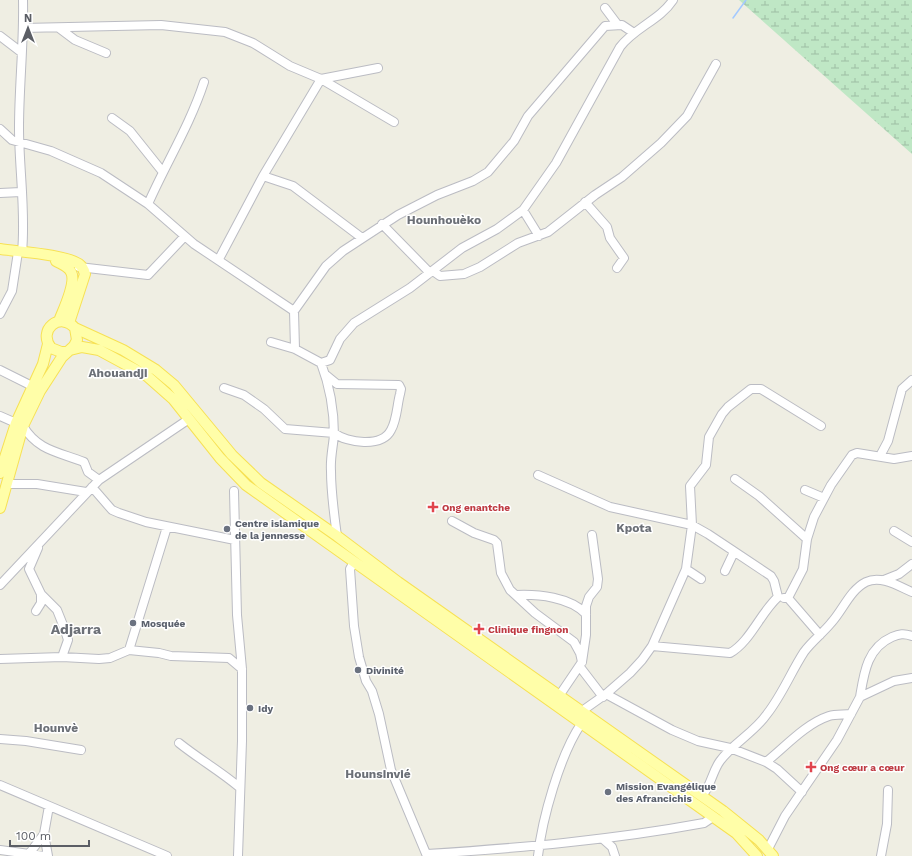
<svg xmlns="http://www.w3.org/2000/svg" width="912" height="856" font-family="'Work Sans',sans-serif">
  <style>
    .wetland { fill: url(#wetland-marsh) }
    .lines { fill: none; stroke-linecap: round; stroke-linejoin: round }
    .stream { stroke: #a3c9ff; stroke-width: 1.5 }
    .minor-casing { stroke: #bbbcc3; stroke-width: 10 }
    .major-casing { stroke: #f7e154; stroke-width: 12 }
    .minor { stroke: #fff; stroke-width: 8 }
    .major { stroke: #fffea8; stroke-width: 10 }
    .health-dot { fill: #e0444e; stroke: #fff; stroke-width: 1.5 }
    .worship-dot { fill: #6b7280; stroke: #fff; stroke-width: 1.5 }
    .labels { text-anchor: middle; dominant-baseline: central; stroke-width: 3; stroke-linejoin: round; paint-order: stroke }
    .health-label { font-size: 10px; font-weight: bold; fill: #be3a42; stroke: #fff; text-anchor: start }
    .worship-label { font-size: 10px; font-weight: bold; fill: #5b616d; stroke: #fff; text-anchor: start }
    .quarter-label { font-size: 12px; font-weight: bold; fill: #6c7077; stroke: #fff }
    .district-label { font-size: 14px; font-weight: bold; fill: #6c7077; stroke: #fff }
  </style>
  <defs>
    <pattern id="wetland-marsh" width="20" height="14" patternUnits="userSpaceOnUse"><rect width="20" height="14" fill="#bfe7c5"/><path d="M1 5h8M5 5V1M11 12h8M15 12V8" fill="none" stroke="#9ebea4"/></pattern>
  </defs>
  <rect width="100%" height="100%" fill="#efeee3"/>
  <path class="wetland" d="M 739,0 L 912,0 L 912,154 Z"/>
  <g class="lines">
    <path class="stream" d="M 733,18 L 746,0"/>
    <g class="minor-casing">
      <path id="minor" d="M 605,8 L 617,24
        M 23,28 L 161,25 L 225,32 L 253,43 L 290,66 L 321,79 L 394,122
        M 59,28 L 75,40 L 106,53
        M 0,36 L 21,52
        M 112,118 L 130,131 L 162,171
        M 0,129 L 12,140 L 51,151 L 101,173 L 148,204 L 194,244 L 294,311
        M 263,176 L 293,186 L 362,238
        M 0,193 L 21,192
        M 585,202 L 607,227 L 610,238 L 624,258 L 617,268
        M 148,204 C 166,163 190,125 204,82
        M 523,210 L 539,236
        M 382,224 L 430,273
        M 22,252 C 26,212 19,169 19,128 C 19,85 24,43 23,0
        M 219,259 L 263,176 L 321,79 L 378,68
        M 79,267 L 148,275 L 184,237
        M 433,271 L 440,276 L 464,274 L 480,267 L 518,243 L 548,232 L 595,195 L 622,177 L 661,143 L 687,116 L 716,64
        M 0,314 L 12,291 L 18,252
        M 271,342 L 295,349 L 321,363 L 330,360 L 340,339 L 354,323 L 410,288 L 462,248 L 497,229 L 523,210 L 556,163 L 620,47 C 634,28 660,20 673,0
        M 295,349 L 294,311 L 326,266 L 343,251 L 398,215 L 437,195 L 473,181 L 488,172 L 514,141 L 528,116 L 605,26 L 622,25 L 634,33
        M 321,363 C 329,384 334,411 334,435 C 333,447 330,459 331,471 C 331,493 334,514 337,536
        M 0,370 L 32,386
        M 224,388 L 244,395 L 264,409 L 285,429 L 334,433 C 347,443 382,448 391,430 C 397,420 397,405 400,394 L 401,389 L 399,385 L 337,384 L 326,375
        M 0,416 L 16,423
        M 23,426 C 38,451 59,452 84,462 L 88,472 L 99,480
        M 880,456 L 888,441 L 902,389 L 912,380
        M 538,475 L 610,507 L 692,525 L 708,534 L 771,576 L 774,581 L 778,597
        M 735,479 L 759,496 L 807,539
        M 7,484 L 37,484 L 86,492
        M 92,487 L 112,510 L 119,513 L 146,522 L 235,540
        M 805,490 L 824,498
        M 234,491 L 237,615 L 242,669 L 242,741 L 238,856
        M 452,521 L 474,533 L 494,540 L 497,543 L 501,573 L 510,590 L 535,613 L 574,642 L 580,653 L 582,662
        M 894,531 L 912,542
        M 38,548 L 29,569 L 41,594 L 57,610 L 65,630 L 68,640 L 62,657
        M 354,562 L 350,569 L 354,626 L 359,657 L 366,681 L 372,691 L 379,714 L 391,770 L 427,856
        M 686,569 L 701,579
        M 725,571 L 734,552
        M 884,580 L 899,574 L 912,564
        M 0,585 L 99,480 L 189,419
        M 516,595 C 538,594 570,597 586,614
        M 784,598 L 788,598 L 820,635
        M 788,598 L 803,569 L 807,539 L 814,517 L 831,485 L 852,455 L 857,453 L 894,459 L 912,456
        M 36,611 L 41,603 L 41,594
        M 652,646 L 730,653 C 750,642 761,612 778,597
        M 129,650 L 167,527
        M 0,659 L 62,657 L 99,659 L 110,658 L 129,650 L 159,653 L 171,656 L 229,658 L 242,669
        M 580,667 L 603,697
        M 606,694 L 672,730 L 698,741 L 730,748 L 766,762 L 777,769 L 802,792
        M 559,696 L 582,662 L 586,635 L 586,606 L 589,597 L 597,587 L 598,579 L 592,535
        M 860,697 C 864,673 867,648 892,637 C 899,634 904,633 912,636
        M 582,711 L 606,694 L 630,673 L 642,660 L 652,646 L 686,569 L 692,525 L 690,486 L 706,465 L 709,437 L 722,414 L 728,407 L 751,389 L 761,389 L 821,426
        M 0,739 L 26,741 L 81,750
        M 179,743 C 199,759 220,771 239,787
        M 766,762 C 785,747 805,724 829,716 C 836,714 844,715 851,714
        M 0,785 L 167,856
        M 702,796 C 711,786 712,772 720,761 C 733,743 754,733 767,714 C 782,695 791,672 804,652 C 812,641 823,633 831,623 C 843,610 850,590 866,582 C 881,575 898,586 912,592
        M 44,834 L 48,856
        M 603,839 L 612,847 L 615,856
        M 768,849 L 785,816 L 837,740 L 860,697 L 894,681 L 912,678
        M 0,850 L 44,856
        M 29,854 L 44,834 L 49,806
        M 427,854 C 520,848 612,840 704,823 L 713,817
        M 538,856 C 542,819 560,755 581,724
        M 881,856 L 887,824 L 888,790"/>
    </g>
    <g class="major-casing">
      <path id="major" d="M 0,249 C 20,252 63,254 79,264 C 83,267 84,270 85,274 L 69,323
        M 56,261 C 61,264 68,266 71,272 C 77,283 63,310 59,321
        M 70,350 L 82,347 L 99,350 L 147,376 L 173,399 L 220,458 L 246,485 L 736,833 L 757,856
        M 66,352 L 61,352 L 51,348 C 37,330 60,311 75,328 L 123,350 L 156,370 L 174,385 L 232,455 L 261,483 L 337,536 L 398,582 L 723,811 L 759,840 L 773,856
        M 0,473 L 16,423 L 43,364 L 48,344
        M 0,508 L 23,426 L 40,391 L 62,357 L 74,346 L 77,340 L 75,328"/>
    </g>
    <use href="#minor" class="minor"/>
    <use href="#major" class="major"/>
  </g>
  <g class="health-dot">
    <path d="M431 501h4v4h4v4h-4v4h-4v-4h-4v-4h4z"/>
    <path d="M477 623h4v4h4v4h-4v4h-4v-4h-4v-4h4z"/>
    <path d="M809 761h4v4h4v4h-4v4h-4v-4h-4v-4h4z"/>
  </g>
  <g class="worship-dot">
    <circle cx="227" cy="529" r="4"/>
    <circle cx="133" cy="623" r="4"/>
    <circle cx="358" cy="670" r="4"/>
    <circle cx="250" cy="708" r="4"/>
    <circle cx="608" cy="792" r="4"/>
  </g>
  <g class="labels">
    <g class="health-label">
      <text x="442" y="507">Ong enantche</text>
      <text x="488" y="629">Clinique fingnon</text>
      <text x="820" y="767">Ong cœur a cœur</text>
    </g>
    <g class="worship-label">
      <text x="235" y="523">Centre islamique<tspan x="235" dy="12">de la jennesse</tspan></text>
      <text x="141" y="623">Mosquée</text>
      <text x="366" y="670">Divinité</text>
      <text x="258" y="708">Idy</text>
      <text x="616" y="786">Mission Evangélique<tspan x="616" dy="12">des Afrancichis</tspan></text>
    </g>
    <g class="quarter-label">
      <text x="444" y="220">Hounhouèko</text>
      <text x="118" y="373">Ahouandji</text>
      <text x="634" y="528">Kpota</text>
      <text x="56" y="728">Hounvè</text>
      <text x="378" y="774">Hounsinvié</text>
    </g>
    <g class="district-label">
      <text x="76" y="629">Adjarra</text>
    </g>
  </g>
  <g transform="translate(28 28)" stroke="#ffffff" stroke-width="3" paint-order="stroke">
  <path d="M0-3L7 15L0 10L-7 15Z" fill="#5b5e65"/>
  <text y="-6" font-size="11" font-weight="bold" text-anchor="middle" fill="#5b5e65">N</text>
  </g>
  <path d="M10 840v6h79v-6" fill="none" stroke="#5b5e65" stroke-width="2"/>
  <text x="16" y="840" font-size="12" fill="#5b5e65" stroke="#ffffff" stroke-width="3" paint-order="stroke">100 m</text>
</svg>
